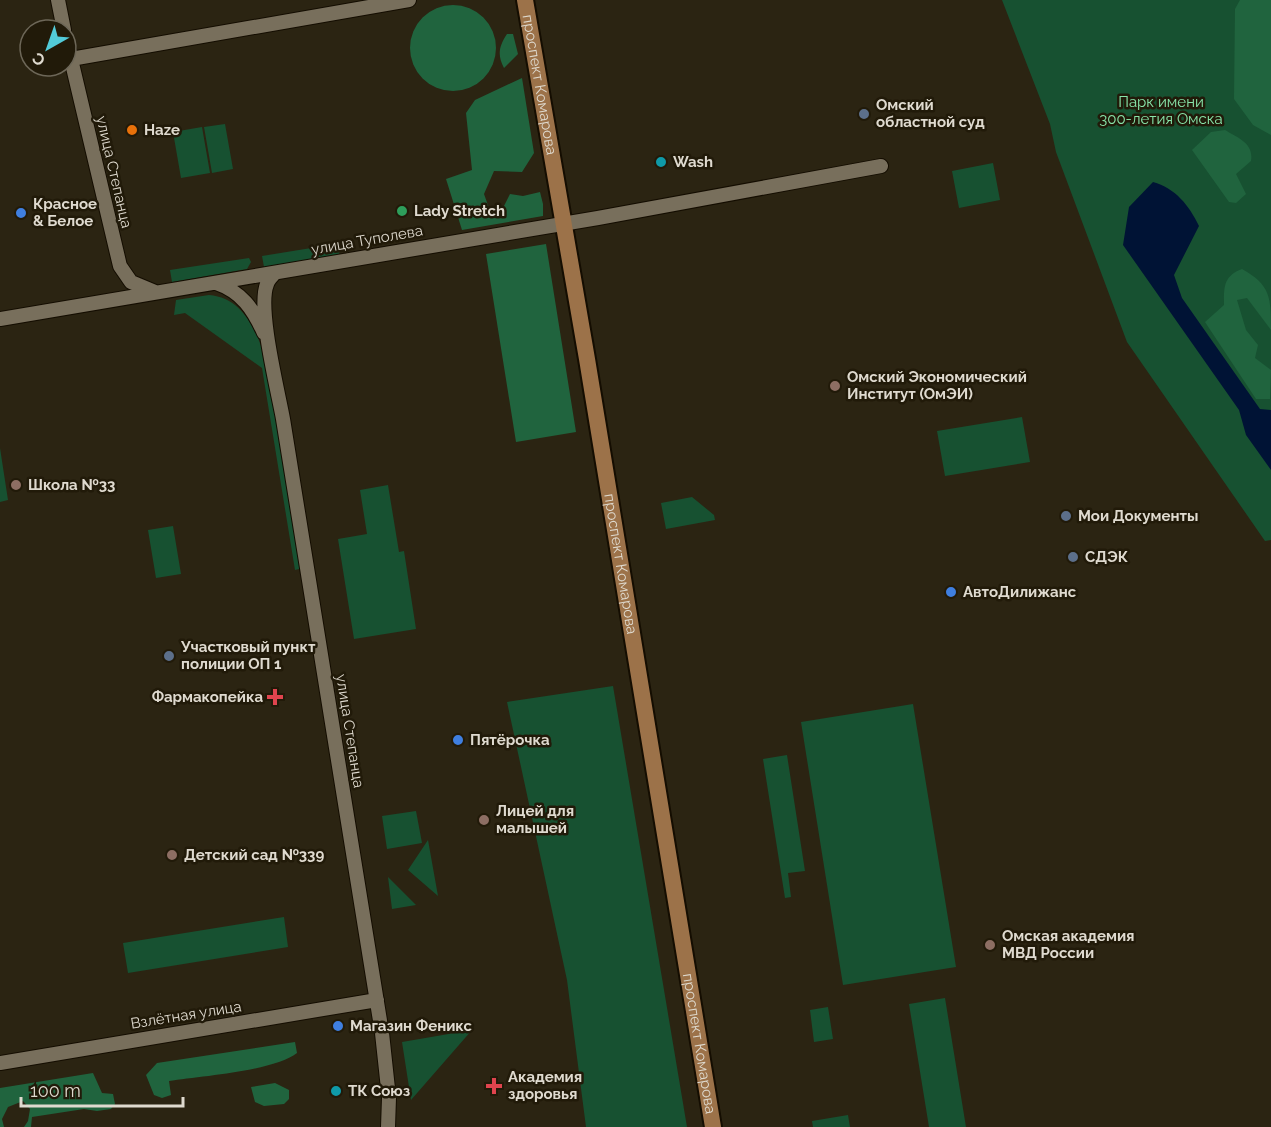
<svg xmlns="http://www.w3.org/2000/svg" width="1271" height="1127" font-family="Raleway,sans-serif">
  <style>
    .green { fill: #175131 }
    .forest { fill: #20643e }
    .water { fill: #001335 }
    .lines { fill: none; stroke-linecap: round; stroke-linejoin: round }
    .minor-casing { stroke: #140d01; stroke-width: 16 }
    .major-casing { stroke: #140d01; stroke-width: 20 }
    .minor { stroke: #786f5c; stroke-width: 14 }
    .major { stroke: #9c7249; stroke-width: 16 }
    .service-dot { fill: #5c6f8a; stroke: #211a09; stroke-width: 2 }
    .food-dot { fill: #e8710a; stroke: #211a09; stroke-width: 2 }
    .culture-dot { fill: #0f9aa8; stroke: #211a09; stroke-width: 2 }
    .leisure-dot { fill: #2e9e5b; stroke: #211a09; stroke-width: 2 }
    .shop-dot { fill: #3f7fe0; stroke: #211a09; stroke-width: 2 }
    .education-dot { fill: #8d6e63; stroke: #211a09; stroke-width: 2 }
    .health-dot { fill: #e0444e; stroke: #211a09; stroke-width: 2 }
    .labels { text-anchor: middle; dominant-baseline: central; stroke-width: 5; stroke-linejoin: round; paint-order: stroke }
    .street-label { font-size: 15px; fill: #dfdacf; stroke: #211a09 }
    .park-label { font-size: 15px; fill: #88e5aa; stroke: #211a09 }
    .poi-label { font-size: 15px; font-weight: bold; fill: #dfdacf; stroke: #211a09; text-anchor: start }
  </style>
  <rect width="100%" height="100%" fill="#2b2412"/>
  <path class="green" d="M 1002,0 L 1271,0 L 1271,540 L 1265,541 L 1127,342 L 1056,152 L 1050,124 Z
    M 225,124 L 233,169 L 212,173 L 204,127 Z
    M 202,127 L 210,173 L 181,178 L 173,132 Z
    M 993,163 L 1000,200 L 959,208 L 952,171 Z
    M 342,243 L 339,254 L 333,256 L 264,267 L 262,256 Z
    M 249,258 L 251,262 L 247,269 L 172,282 L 170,270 Z
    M 209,295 C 246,298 259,337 268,367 L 299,557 L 299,569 L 295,570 L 262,368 L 185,313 L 174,315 L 176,300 Z
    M 1022,417 L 1030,462 L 945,476 L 937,431 Z
    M 0,448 L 8,500 L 0,502 Z
    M 388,485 L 399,552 L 404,551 L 416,629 L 354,639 L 338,539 L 367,534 L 360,490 Z
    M 692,497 L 714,515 L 715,520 L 666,529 L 661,503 Z
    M 173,526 L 181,574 L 156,578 L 148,530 Z
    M 613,686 L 687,1127 L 586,1127 L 567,980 L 507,702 Z
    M 913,704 L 956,967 L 843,985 L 801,722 Z
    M 787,755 L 805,871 L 788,873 L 791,897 L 785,898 L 763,759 Z
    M 416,811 L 422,843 L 387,849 L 382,816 Z
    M 428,840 L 438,896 L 408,870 Z
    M 388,877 L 416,905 L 392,909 Z
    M 284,917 L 288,947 L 128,973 L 123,943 Z
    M 945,998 L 966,1127 L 929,1127 L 909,1004 Z
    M 828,1007 L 833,1039 L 814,1042 L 810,1010 Z
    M 472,1030 L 411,1100 L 402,1042 Z
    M 848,1115 L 850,1127 L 813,1127 L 812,1121 Z"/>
  <path class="forest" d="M 1240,0 L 1271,0 L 1271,135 L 1253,125 L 1234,99 L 1235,9 Z
    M410 48a43 43 0 1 1 86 0a43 43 0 1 1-86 0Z
    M 507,34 L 513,34 L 518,54 L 504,68 C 497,55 499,46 507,34 Z
    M 522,78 L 534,153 L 522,172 L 494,171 L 484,194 L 489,208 L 502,210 L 510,194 L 523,196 L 540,192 L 543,204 L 543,216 L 462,230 L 446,179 L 472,170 L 466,113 L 475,100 Z
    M 1225,130 C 1238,138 1254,143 1251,161 L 1236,174 L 1246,194 L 1236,203 L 1229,202 L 1192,150 L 1211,132 Z
    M 546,244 L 576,432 L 516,442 L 486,254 Z
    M 1242,269 C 1271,285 1271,298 1271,330 L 1247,298 L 1237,300 L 1246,330 L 1258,345 L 1255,358 L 1271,370 L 1270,399 L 1256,399 L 1205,322 L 1224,305 C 1224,288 1223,276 1242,269 Z
    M 295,1042 L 297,1053 C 274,1071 201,1076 169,1081 L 171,1095 L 162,1098 L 154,1095 L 146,1075 L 157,1063 Z
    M 93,1073 L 102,1093 L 113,1094 L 115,1104 L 111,1109 L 97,1111 L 84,1109 L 32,1117 L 31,1127 L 24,1127 L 28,1121 L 30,1109 L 23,1101 L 8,1107 L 2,1119 L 4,1127 L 0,1127 L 0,1088 Z
    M 275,1083 L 289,1090 L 289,1099 L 284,1104 L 264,1106 L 255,1102 L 251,1087 Z"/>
  <path class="water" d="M 1153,182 C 1175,188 1189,205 1199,226 L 1174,275 L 1182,298 L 1260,409 L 1271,410 L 1271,470 L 1246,435 L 1239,410 L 1123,245 L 1129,207 Z"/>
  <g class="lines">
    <g class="minor-casing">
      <path id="minor" d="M 58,0 L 64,30
        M 66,38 L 120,266 L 131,282 L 155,292
        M 71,59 L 409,0
        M 275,273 C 272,276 268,280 267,284 C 257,308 278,391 283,419 L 382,1033 L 389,1098 L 388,1127
        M 216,283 C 242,292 253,309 264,333
        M 0,319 L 598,218 L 881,166
        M 0,1063 L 377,1000"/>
    </g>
    <g class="major-casing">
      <g id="major">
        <path id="s1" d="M 525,0 L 587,359 L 713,1127"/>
      </g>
    </g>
    <use href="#minor" class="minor"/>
    <use href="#major" class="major"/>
  </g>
  <g class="service-dot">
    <circle cx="864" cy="114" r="6"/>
    <circle cx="1066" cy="516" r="6"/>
    <circle cx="1073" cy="557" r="6"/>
    <circle cx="169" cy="656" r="6"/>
  </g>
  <circle class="food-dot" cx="132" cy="130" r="6"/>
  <g class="culture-dot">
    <circle cx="661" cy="162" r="6"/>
    <circle cx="336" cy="1091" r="6"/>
  </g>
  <circle class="leisure-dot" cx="402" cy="211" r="6"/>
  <g class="shop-dot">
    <circle cx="21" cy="213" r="6"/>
    <circle cx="951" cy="592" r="6"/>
    <circle cx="458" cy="740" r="6"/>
    <circle cx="338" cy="1026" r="6"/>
  </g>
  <g class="education-dot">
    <circle cx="835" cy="386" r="6"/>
    <circle cx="16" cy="485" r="6"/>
    <circle cx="484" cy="820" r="6"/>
    <circle cx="172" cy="855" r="6"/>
    <circle cx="990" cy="945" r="6"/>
  </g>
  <g class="health-dot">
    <path d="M272 688h6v6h6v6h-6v6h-6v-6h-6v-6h6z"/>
    <path d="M491 1077h6v6h6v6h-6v6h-6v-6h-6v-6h6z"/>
  </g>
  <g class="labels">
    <g class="street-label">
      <text stroke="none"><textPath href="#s1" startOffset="86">проспект Комарова</textPath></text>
      <text transform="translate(114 172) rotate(77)">улица Степанца</text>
      <text transform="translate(367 240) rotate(-10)">улица Туполева</text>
      <text stroke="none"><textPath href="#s1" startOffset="572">проспект Комарова</textPath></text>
      <text transform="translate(350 731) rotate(81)">улица Степанца</text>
      <text transform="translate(186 1015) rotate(-9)">Взлётная улица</text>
      <text stroke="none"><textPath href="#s1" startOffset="1058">проспект Комарова</textPath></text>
    </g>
    <g class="park-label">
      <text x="1161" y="102">Парк имени<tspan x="1161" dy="17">300-летия Омска</tspan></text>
    </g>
    <g class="poi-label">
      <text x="876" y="105">Омский<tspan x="876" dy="17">областной суд</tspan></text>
      <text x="144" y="130">Haze</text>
      <text x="673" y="162">Wash</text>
      <text x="33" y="204">Красное<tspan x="33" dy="17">&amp; Белое</tspan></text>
      <text x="414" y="211">Lady Stretch</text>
      <text x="847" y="377">Омский Экономический<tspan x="847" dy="17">Институт (ОмЭИ)</tspan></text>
      <text x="28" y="485">Школа №33</text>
      <text x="1078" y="516">Мои Документы</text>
      <text x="1085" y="557">СДЭК</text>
      <text x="963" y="592">АвтоДилижанс</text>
      <text x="181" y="647">Участковый пункт<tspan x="181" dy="17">полиции ОП 1</tspan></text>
      <text x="263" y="697" text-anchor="end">Фармакопейка</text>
      <text x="470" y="740">Пятёрочка</text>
      <text x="496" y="811">Лицей для<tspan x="496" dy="17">малышей</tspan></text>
      <text x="184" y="855">Детский сад №339</text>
      <text x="1002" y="936">Омская академия<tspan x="1002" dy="17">МВД России</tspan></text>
      <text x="350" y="1026">Магазин Феникс</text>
      <text x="508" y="1077">Академия<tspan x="508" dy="17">здоровья</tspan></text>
      <text x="348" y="1091">ТК Союз</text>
    </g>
  </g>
  <g transform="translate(48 48) rotate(220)"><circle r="28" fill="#211a09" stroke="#6d6758" stroke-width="1.5"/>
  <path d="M0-4.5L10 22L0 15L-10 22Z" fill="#52cbd9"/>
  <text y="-9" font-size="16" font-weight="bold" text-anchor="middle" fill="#dfdacf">С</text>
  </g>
  <path d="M21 1097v9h162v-9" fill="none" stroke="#dfdacf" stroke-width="3"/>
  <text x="30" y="1097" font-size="18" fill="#dfdacf" stroke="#211a09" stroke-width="4.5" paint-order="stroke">100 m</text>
</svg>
